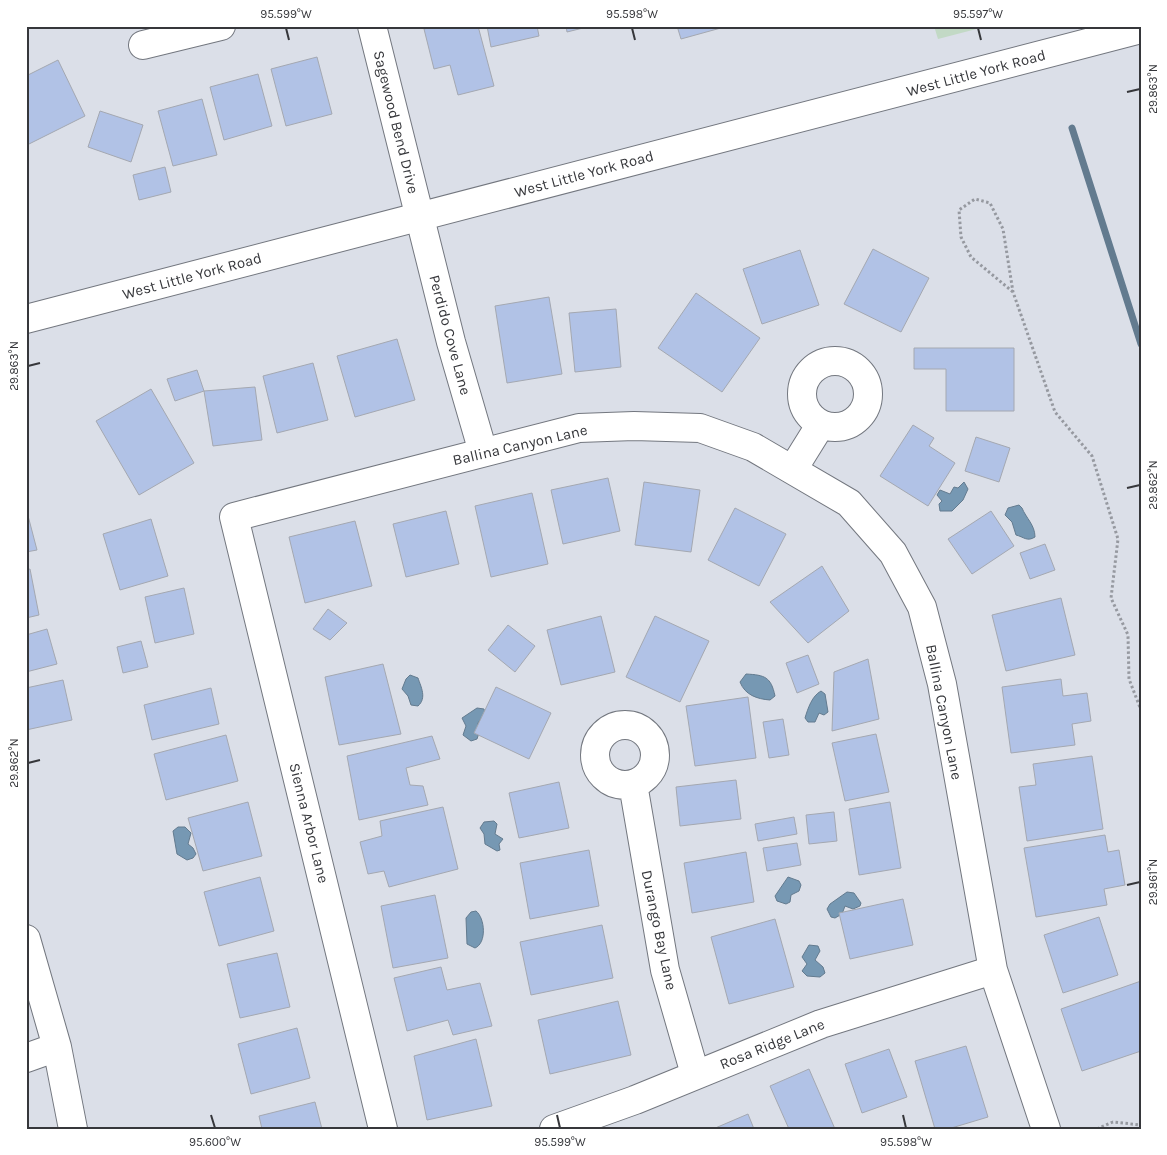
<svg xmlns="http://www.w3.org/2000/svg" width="1167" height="1155" font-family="Karla,sans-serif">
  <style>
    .green { fill: #c2d9c5 }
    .water { fill: #7698b3; stroke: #637b8f }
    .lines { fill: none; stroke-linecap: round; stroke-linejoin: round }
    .stream { stroke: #637b8f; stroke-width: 7 }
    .building { fill: #b1c2e6; stroke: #a4a8b1 }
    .minor-casing { stroke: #73777f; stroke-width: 30 }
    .major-casing { stroke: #73777f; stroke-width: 30 }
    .path { stroke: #9699a0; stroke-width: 3; stroke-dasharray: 2.5 2.5; stroke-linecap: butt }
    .minor { stroke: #fff; stroke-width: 28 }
    .major { stroke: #fff; stroke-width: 28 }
    .ticks { fill: none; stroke: #36373b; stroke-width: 2 }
    .labels { text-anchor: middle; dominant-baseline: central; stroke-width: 5; stroke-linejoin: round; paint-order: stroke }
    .street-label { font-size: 15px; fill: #36373b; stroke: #fff }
    .neatline { fill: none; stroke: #36373b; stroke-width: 2 }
    .ticks-label { font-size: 12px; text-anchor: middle; fill: #36373b }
  </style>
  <rect width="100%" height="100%" fill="#dbdfe8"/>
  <path class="green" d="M 934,26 L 988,26 L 938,39 Z"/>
  <path class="water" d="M 964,482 L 968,489 L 963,500 L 952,511 L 940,511 L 939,504 L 942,501 L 937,495 L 940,490 L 950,494 L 954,487 L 958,488 Z
    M 1019,505 L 1022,508 C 1026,518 1035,525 1035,537 C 1027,542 1024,537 1016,535 L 1012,522 L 1005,515 L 1008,508 Z
    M 746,674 C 765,675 771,677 775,696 L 770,700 C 757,699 745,695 740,682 Z
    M 410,675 L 418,678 C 421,687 427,698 418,706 L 411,705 L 408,696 L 402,689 L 406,679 Z
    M 821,691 L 825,694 L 828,712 L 824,715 L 819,713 L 815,722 L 808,722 L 805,718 C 808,708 812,696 821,691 Z
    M 477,708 L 484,709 L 485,713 L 478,723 L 479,733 L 477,739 L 471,741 L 463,735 L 466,726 L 462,718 Z
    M 494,821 L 497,824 L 495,834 L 503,839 L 499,844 L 500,850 L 497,851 L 485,844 L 484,834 L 480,828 L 484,822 Z
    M 178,827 L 185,827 L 191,833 L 188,844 L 193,848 L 196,854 L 193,858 L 187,860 L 177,854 L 173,831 Z
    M 788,877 L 799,881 L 801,885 L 799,891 L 791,895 L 790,902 L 786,904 L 777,901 L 775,896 Z
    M 847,892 L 854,893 L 861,903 L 860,906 L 853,909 L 845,906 L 842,914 L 835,918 L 831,917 L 827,909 L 830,904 Z
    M 476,911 C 485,918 487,943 475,948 L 467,944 L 466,918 L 471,912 Z
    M 809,945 L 818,946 L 820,951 L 815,960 L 823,967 L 825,973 L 820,977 L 807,976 L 802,971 L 807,964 L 802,957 Z"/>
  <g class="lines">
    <path class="stream" d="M 1072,128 L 1141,344"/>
  </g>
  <path class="building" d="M 436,26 L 478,26 L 494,86 L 458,95 L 450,65 L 434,69 L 424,29 Z
    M 487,26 L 537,26 L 539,36 L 491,47 Z
    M 566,26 L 591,26 L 567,32 Z
    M 677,26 L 728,26 L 681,39 Z
    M 317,57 L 332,114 L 286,126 L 271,69 Z
    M 58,60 L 85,116 L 27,145 L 26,76 Z
    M 258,74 L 272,126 L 224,140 L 210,87 Z
    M 202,99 L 217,155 L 173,166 L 158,111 Z
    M 100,111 L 143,125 L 131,162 L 88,147 Z
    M 165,167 L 171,192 L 139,200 L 133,175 Z
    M 873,249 L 929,278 L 901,332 L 844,304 Z
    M 800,250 L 819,305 L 762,324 L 743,269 Z
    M 696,293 L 760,338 L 722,392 L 658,348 Z
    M 549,297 L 562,374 L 507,383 L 495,306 Z
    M 616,309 L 621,367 L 575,372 L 569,313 Z
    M 397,339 L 415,400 L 355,417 L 337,356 Z
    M 914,348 L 1014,348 L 1014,411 L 946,411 L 946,369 L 914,369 Z
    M 313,363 L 328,420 L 277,433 L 263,376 Z
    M 197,370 L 204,391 L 175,401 L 167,379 Z
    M 255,387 L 262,440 L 213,446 L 204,391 Z
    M 151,389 L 194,463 L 139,495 L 96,421 Z
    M 913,425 L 934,438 L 929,446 L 955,463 L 928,506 L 880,476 Z
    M 976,437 L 1010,448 L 999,482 L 965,471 Z
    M 608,478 L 620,531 L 563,544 L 551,490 Z
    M 644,482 L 700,490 L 691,552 L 635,545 Z
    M 532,493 L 548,564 L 491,577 L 475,506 Z
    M 26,508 L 37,550 L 26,552 Z
    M 735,508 L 786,534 L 759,586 L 708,560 Z
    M 446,511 L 459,564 L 406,577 L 393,524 Z
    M 991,511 L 1014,546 L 972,574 L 948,539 Z
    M 151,519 L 168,576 L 120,590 L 103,534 Z
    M 355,521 L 372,586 L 305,603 L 289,537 Z
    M 1045,544 L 1055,570 L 1030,579 L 1020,553 Z
    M 822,566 L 849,611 L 808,643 L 770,602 Z
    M 30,569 L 39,615 L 26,618 L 26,570 Z
    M 184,588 L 194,634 L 155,643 L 145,597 Z
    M 1061,598 L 1075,655 L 1006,671 L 992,615 Z
    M 328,609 L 347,623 L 330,640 L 313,629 Z
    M 601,616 L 615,672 L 561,685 L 547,630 Z
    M 655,616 L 709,641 L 680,702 L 626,677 Z
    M 508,625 L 535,646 L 515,672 L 488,650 Z
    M 47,629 L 57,664 L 26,672 L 26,635 Z
    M 141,641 L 148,667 L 123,673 L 117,647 Z
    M 808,655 L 819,684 L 797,693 L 786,663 Z
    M 868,659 L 879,719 L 832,731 L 834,672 Z
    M 383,664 L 401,734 L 339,745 L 325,677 Z
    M 1061,679 L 1063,696 L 1087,693 L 1091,721 L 1072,724 L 1075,745 L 1011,753 L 1002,687 Z
    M 63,680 L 72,720 L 26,730 L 26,688 Z
    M 496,687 L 551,713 L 529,759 L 474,733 Z
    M 211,688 L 219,724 L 152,740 L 144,705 Z
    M 748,697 L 756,758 L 695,766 L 686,706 Z
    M 783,719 L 789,755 L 769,758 L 763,722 Z
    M 876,734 L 889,792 L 845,801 L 832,743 Z
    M 226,735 L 238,781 L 166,800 L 154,754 Z
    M 432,736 L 440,759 L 406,768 L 410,785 L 423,786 L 428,805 L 359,820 L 347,756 Z
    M 1092,756 L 1103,829 L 1027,841 L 1019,787 L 1036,785 L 1033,764 Z
    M 736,780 L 741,819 L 680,826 L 676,787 Z
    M 559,782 L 569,828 L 519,838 L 509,793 Z
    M 248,802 L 262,856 L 203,871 L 188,818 Z
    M 890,802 L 901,868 L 859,875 L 849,809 Z
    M 443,807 L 458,869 L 389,887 L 384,871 L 368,874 L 360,842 L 382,836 L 380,821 Z
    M 834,812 L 837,841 L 809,844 L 806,815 Z
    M 794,817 L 797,834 L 758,841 L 755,824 Z
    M 1105,835 L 1108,852 L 1119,850 L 1125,885 L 1104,889 L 1107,905 L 1036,917 L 1024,848 Z
    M 797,843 L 801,865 L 767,871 L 763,848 Z
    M 589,850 L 599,906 L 530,919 L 520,863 Z
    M 746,852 L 754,902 L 692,913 L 684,863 Z
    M 260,877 L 274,931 L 219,946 L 204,892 Z
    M 435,895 L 448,958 L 393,968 L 381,906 Z
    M 903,899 L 913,945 L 850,959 L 839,913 Z
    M 1099,917 L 1118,975 L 1063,993 L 1044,935 Z
    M 775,919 L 794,987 L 729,1004 L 711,937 Z
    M 602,925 L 613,978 L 531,995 L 520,942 Z
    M 277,953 L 290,1007 L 240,1018 L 227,964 Z
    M 441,967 L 447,990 L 480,983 L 492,1026 L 453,1035 L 448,1020 L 407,1031 L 394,978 Z
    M 1141,981 L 1141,1051 L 1082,1071 L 1061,1009 Z
    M 618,1001 L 631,1055 L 550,1074 L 538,1020 Z
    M 297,1028 L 310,1078 L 251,1094 L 238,1044 Z
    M 476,1039 L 492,1106 L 427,1120 L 414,1056 Z
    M 966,1046 L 988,1117 L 948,1129 L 935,1129 L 915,1061 Z
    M 889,1049 L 907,1097 L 862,1113 L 845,1064 Z
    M 809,1069 L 835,1129 L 789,1129 L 770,1086 Z
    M 315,1102 L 322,1129 L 262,1129 L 259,1116 Z
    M 748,1114 L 754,1129 L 713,1129 Z"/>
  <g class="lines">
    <g class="minor-casing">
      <path id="minor" d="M 372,26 L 451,342 L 483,452
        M 143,45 L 221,26
        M802 394a33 33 0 1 1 66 0a33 33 0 1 1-66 0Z
        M 793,469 L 821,424
        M595 755a30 30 0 1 1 60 0a30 30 0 1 1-60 0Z
        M 633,784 L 665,970 L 695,1074
        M 26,939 L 57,1047 L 73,1129
        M 26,1058 L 57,1047
        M 383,1129 L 234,517 L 579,428 L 634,426 L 700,428 L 753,447 L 849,503 L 893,553 L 922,607 L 942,684 L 993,970 L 1046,1129
        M 554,1129 L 635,1100 L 821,1024 L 993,970"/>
    </g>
    <g class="major-casing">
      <path id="major" d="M 26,319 L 1141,29"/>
    </g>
    <path class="path" d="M 1013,292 L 971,257 L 961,237 L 959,210 L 975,199 L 990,203 L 1003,229 L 1013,292 L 1055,412 L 1092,456 L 1118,539 L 1111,598 L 1128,635 L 1129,679 L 1141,710
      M 1097,1129 L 1113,1122 L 1141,1125"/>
    <use href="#minor" class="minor"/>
    <use href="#major" class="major"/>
  </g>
  <path class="ticks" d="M 286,28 L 289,40M 632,28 L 635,40M 978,28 L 981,40M 1127,92 L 1140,89M 28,366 L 40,363M 1127,488 L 1140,485M 28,763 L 40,760M 1127,885 L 1140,882M 211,1115 L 215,1128M 557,1115 L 560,1128M 903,1115 L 906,1128"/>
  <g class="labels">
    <g class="street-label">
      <text transform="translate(976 73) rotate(-15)">West Little York Road</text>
      <text transform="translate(396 122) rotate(76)">Sagewood Bend Drive</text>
      <text transform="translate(584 174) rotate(-15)">West Little York Road</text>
      <text transform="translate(192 276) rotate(-15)">West Little York Road</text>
      <text transform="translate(450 335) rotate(75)">Perdido Cove Lane</text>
      <text transform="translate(520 445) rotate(-13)">Ballina Canyon Lane</text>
      <text transform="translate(944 712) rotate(79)">Ballina Canyon Lane</text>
      <text transform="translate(309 823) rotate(76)">Sienna Arbor Lane</text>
      <text transform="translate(659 930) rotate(78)">Durango Bay Lane</text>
      <text transform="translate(772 1044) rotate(-22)">Rosa Ridge Lane</text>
    </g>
  </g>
  <rect width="1167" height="1155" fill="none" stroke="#ffffff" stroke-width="55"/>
  <rect x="28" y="28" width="1112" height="1100" class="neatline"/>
  <g class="ticks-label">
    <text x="286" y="18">95.599°W</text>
    <text x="632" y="18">95.598°W</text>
    <text x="978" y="18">95.597°W</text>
    <text transform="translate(1153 89) rotate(-90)" y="4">29.863°N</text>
    <text transform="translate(14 366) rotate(-90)" y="4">29.863°N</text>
    <text transform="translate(1153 485) rotate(-90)" y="4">29.862°N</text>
    <text transform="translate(14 763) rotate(-90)" y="4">29.862°N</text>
    <text transform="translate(1153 882) rotate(-90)" y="4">29.861°N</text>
    <text x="215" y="1146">95.600°W</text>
    <text x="560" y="1146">95.599°W</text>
    <text x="906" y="1146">95.598°W</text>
  </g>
</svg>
